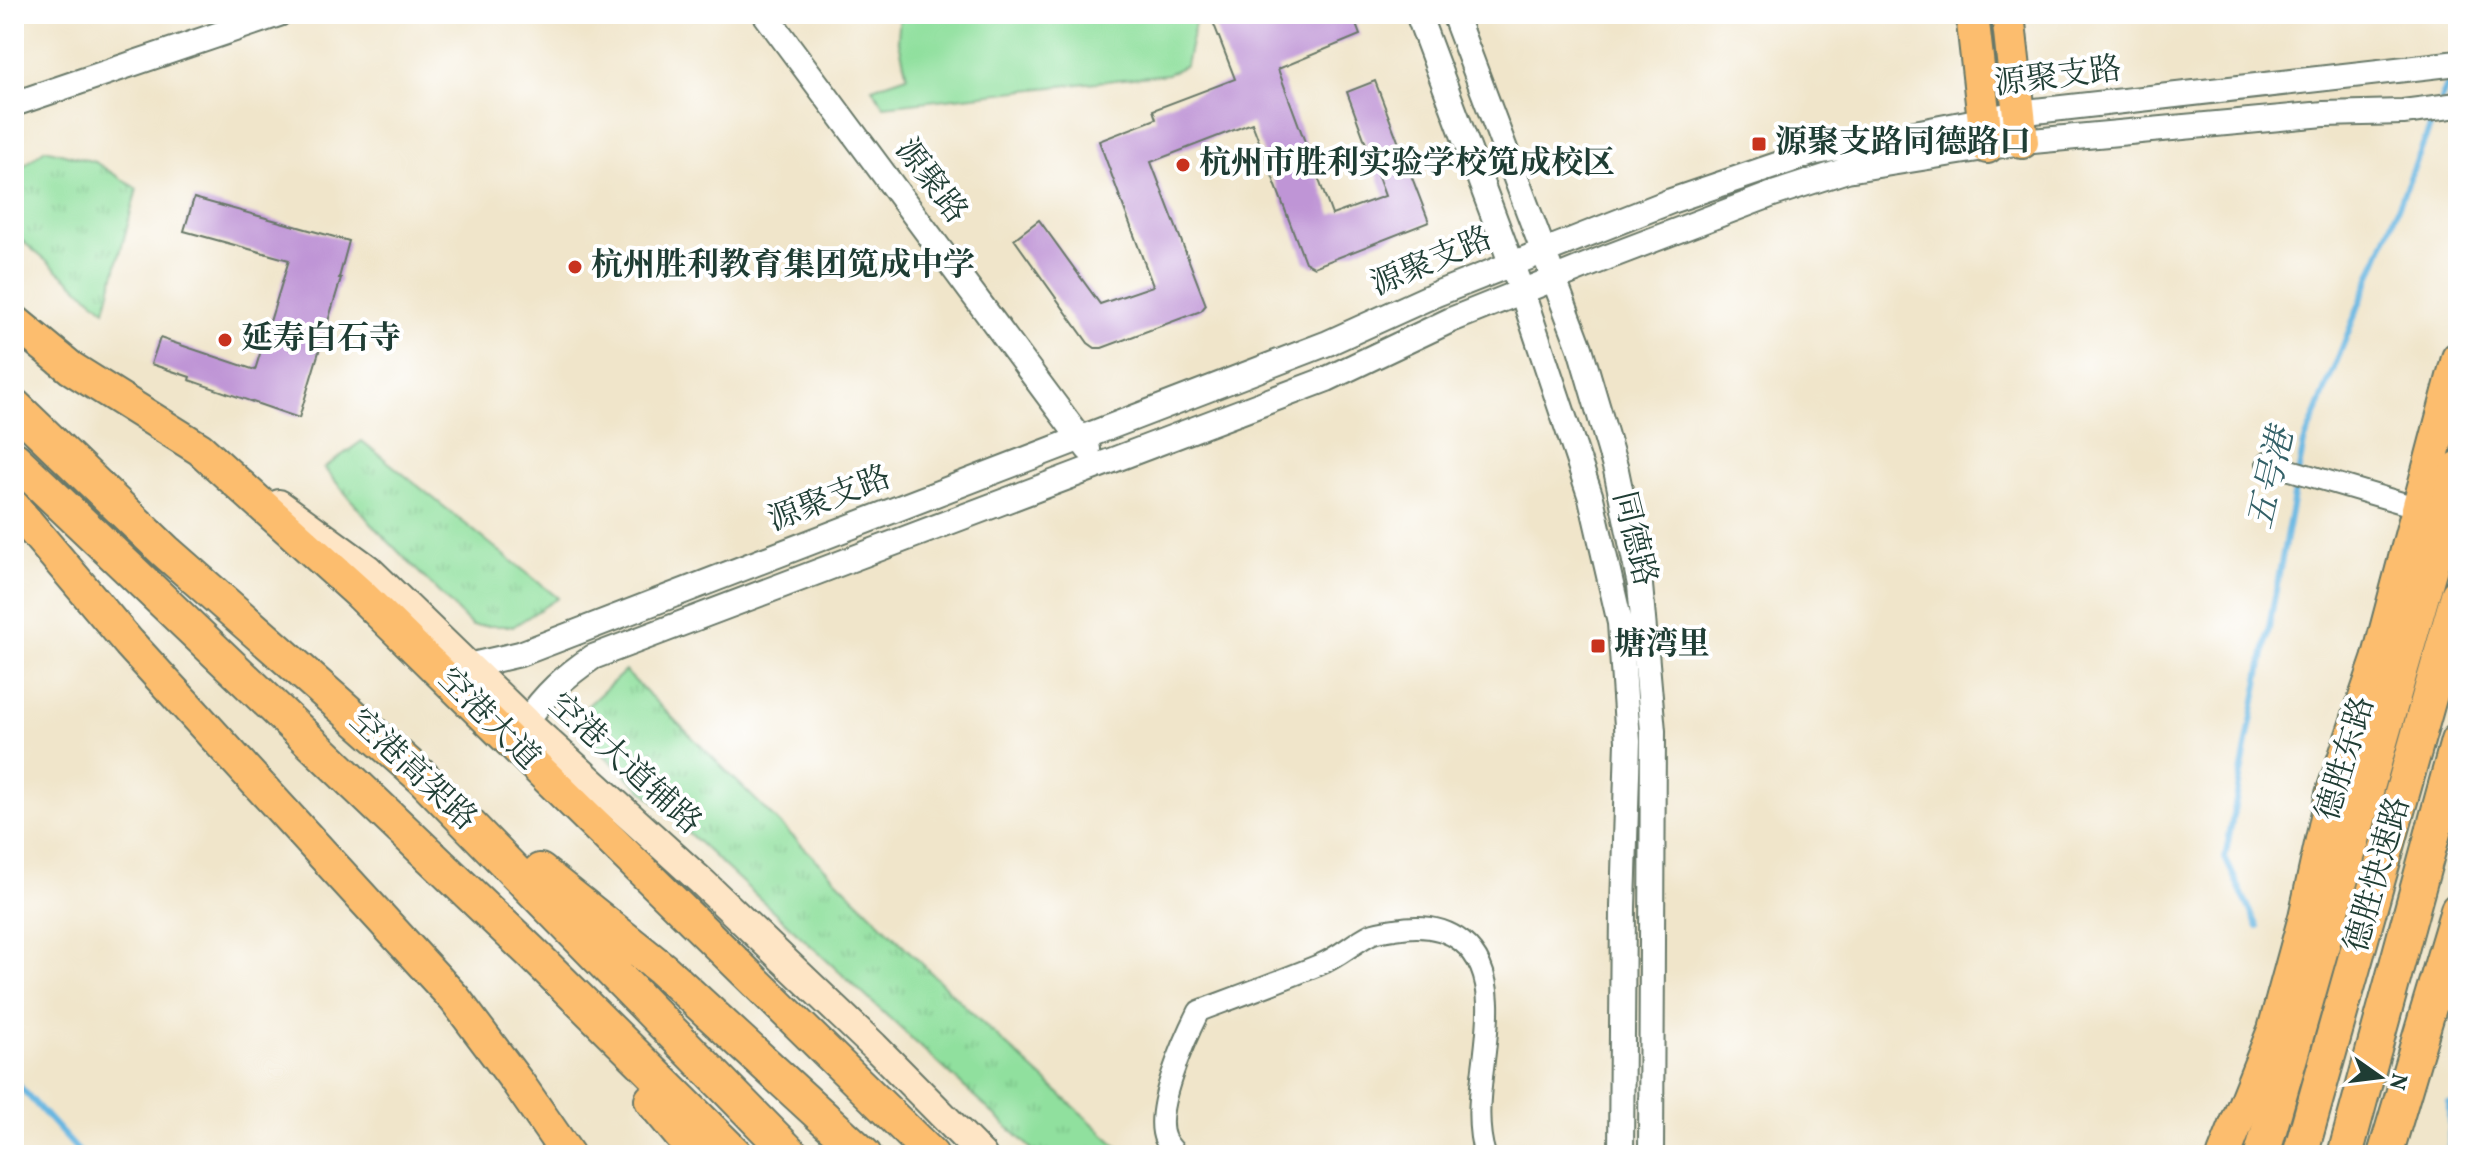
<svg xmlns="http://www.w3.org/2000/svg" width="2472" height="1169" font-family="Vollkorn,'Noto Serif SC',serif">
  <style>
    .grass { fill: #90e09e; stroke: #588e69; stroke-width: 2 }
    .park { fill: url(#park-tufts); stroke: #588e69; stroke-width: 2 }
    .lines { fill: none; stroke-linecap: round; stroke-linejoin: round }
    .stream { stroke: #66b6e1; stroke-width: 6 }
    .building { fill: #bf95d6 }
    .minor-casing { stroke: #687868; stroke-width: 24 }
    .tertiary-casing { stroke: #687868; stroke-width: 28 }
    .secondary-casing { stroke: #687868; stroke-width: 32 }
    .primary-casing { stroke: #687868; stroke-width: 36 }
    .trunk-casing { stroke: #687868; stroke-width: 38 }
    .minor { stroke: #fff; stroke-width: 20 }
    .tertiary { stroke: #fff; stroke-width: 24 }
    .secondary { stroke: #fee5c5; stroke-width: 28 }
    .primary { stroke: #fcbd6e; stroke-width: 32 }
    .trunk { stroke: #fcbd6e; stroke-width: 34 }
    .poi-dot { fill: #c8321e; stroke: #fff; stroke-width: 3 }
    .labels { text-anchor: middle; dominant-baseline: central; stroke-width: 8; stroke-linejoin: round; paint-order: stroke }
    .street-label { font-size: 32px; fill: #1f3d34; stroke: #fff }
    .poi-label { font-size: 32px; font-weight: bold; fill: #1f3d34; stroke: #fff; text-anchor: start }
    .water-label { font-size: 34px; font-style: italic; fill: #346168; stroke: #fff }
  </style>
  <defs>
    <pattern id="park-tufts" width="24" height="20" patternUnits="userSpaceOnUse" patternTransform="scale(2)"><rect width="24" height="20" fill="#90e09e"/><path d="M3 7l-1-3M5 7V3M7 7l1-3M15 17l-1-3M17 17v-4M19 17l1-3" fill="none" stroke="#7cc189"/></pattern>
  </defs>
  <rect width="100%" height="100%" fill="#fff"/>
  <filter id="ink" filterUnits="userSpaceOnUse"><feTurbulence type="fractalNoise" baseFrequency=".0125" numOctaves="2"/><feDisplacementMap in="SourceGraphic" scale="16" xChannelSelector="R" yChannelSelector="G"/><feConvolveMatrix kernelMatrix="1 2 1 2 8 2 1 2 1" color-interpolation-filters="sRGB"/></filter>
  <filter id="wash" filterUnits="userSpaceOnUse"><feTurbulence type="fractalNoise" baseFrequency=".006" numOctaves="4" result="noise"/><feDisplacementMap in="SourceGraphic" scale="32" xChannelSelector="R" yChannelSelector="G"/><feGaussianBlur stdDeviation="1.8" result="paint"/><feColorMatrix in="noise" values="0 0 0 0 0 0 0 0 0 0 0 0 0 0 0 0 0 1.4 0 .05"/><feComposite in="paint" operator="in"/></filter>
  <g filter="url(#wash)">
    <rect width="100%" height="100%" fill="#f0e5ca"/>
    <path class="grass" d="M 900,14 L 1197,14 L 1186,65 L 1168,74 L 884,106 L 872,88 L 907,76 L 898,38 Z"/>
    <path class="park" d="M 45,149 L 95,162 L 137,189 L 105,310 L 14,234 L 14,174 Z
      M 362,441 L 558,598 L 514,626 L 472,626 L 375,528 L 324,468 Z
      M 625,671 L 977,1018 L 1127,1155 L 1038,1155 L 592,744 L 584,709 Z"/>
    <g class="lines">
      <path class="stream" d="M 2441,100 L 2453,70
        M 2258,927 L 2225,858 L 2304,443 L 2435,115
        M 14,1080 L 82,1155
        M 2449,1103 L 2450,1155"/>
    </g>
    <g id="blocks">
      <path class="building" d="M 1210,14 L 1352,14 L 1360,35 L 1278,69 L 1332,215 L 1385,196 L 1347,92 L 1375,81 L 1429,222 L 1314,267 L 1305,262 L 1252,123 L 1151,162 L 1206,305 L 1201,311 L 1102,348 L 1095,348 L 1088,343 L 1014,239 L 1039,220 L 1100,304 L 1153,286 L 1099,141 L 1156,119 L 1153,110 L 1235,79 Z
        M 194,198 L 349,241 L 339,278 L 341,278 L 299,418 L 189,380 L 190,377 L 151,364 L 160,338 L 255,370 L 289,260 L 184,231 Z"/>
    </g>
  </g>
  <g filter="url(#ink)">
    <use href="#blocks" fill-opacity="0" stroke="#687868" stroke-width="2"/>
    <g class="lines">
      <g class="minor-casing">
        <path id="minor" d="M 2267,463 L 2419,508
          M 1177,1155 C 1173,1150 1168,1145 1165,1139 C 1152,1111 1186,1037 1199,1011 C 1239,996 1280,981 1319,965 C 1339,957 1353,943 1371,934 C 1378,931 1388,930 1395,929 C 1450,919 1486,947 1488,1003 C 1490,1053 1470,1107 1485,1155"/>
      </g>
      <g class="tertiary-casing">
        <path id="tertiary" d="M 765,14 L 1088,449
          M 1418,14 L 1522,292 L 1591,498 L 1620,623 L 1628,741 L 1623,907 L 1621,1155
          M 1454,14 L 1580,348 L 1616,470 L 1640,585 L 1653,731 L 1651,1155
          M 14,104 L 279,14
          M 468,666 L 520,654 L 1328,343 L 1436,294 L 1671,201 L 1812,153 L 2018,113 L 2458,63
          M 526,722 C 545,694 565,676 593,657 L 1327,379 L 1451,320 L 1608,257 L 1773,194 L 1847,170 L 2022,142 L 2324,114 L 2403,112 L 2458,105"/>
      </g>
      <g class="secondary-casing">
        <path id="secondary" d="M 279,504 L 368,569 L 526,722 L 702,882 L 874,1046 L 982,1155"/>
      </g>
      <g class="primary-casing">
        <path id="primary" d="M 1972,14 L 1987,147
          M 2008,14 L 2022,142
          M 14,321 L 71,368 L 200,449 L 359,593 L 932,1155
          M 14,507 L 129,643 L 455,999 L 518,1083 L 568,1155
          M 2224,1155 L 2274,1030 L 2305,917 L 2332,794 L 2378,660 L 2458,358"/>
      </g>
      <g class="trunk-casing">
        <path id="trunk" d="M 14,406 L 165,551 L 423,778 L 792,1155
          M 14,459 L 533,954 L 736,1155
          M 540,871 L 662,969 L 864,1155
          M 652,1100 L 698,1155
          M 2262,1155 L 2458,469
          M 2300,1155 L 2458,595
          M 2345,1155 L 2458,741
          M 2385,1155 L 2458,910"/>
      </g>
      <use href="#minor" class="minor"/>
      <use href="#tertiary" class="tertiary"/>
      <use href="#secondary" class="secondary"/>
      <use href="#primary" class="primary"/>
      <use href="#trunk" class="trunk"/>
    </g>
  </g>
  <g class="poi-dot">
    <rect x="1751" y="136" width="16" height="16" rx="4"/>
    <circle cx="1183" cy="165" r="8"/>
    <circle cx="575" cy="267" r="8"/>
    <circle cx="225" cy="340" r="8"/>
    <rect x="1590" y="638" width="16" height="16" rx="4"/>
  </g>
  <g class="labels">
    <g class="street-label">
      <text transform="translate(2058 78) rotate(-7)">源聚支路</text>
      <text transform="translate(930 182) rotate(53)">源聚路</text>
      <text transform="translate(1432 263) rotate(-23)">源聚支路</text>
      <text transform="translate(830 500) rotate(-21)">源聚支路</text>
      <text transform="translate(1633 539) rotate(76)">同德路</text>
      <text transform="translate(488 720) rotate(45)">空港大道</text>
      <text transform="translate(2347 759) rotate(-73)">德胜东路</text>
      <text transform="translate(624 765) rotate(42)">空港大道辅路</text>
      <text transform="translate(412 771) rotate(43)">空港高架路</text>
      <text transform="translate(2379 875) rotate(-74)">德胜快速路</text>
    </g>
    <g class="poi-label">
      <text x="1775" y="144">源聚支路同德路口</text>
      <text x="1199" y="165">杭州市胜利实验学校笕成校区</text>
      <text x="591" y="267">杭州胜利教育集团笕成中学</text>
      <text x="241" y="340">延寿白石寺</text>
      <text x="1614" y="646">塘湾里</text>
    </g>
    <g class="water-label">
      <text transform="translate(2273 479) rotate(-77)">五号港</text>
    </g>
  </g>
  <rect width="2472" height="1169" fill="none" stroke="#fff" stroke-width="48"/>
  <g transform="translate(2380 1077) rotate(104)" stroke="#ffffff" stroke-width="6" paint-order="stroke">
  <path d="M0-6L14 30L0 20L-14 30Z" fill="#1f3d34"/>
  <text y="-12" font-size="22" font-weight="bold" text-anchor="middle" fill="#1f3d34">N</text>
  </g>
</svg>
